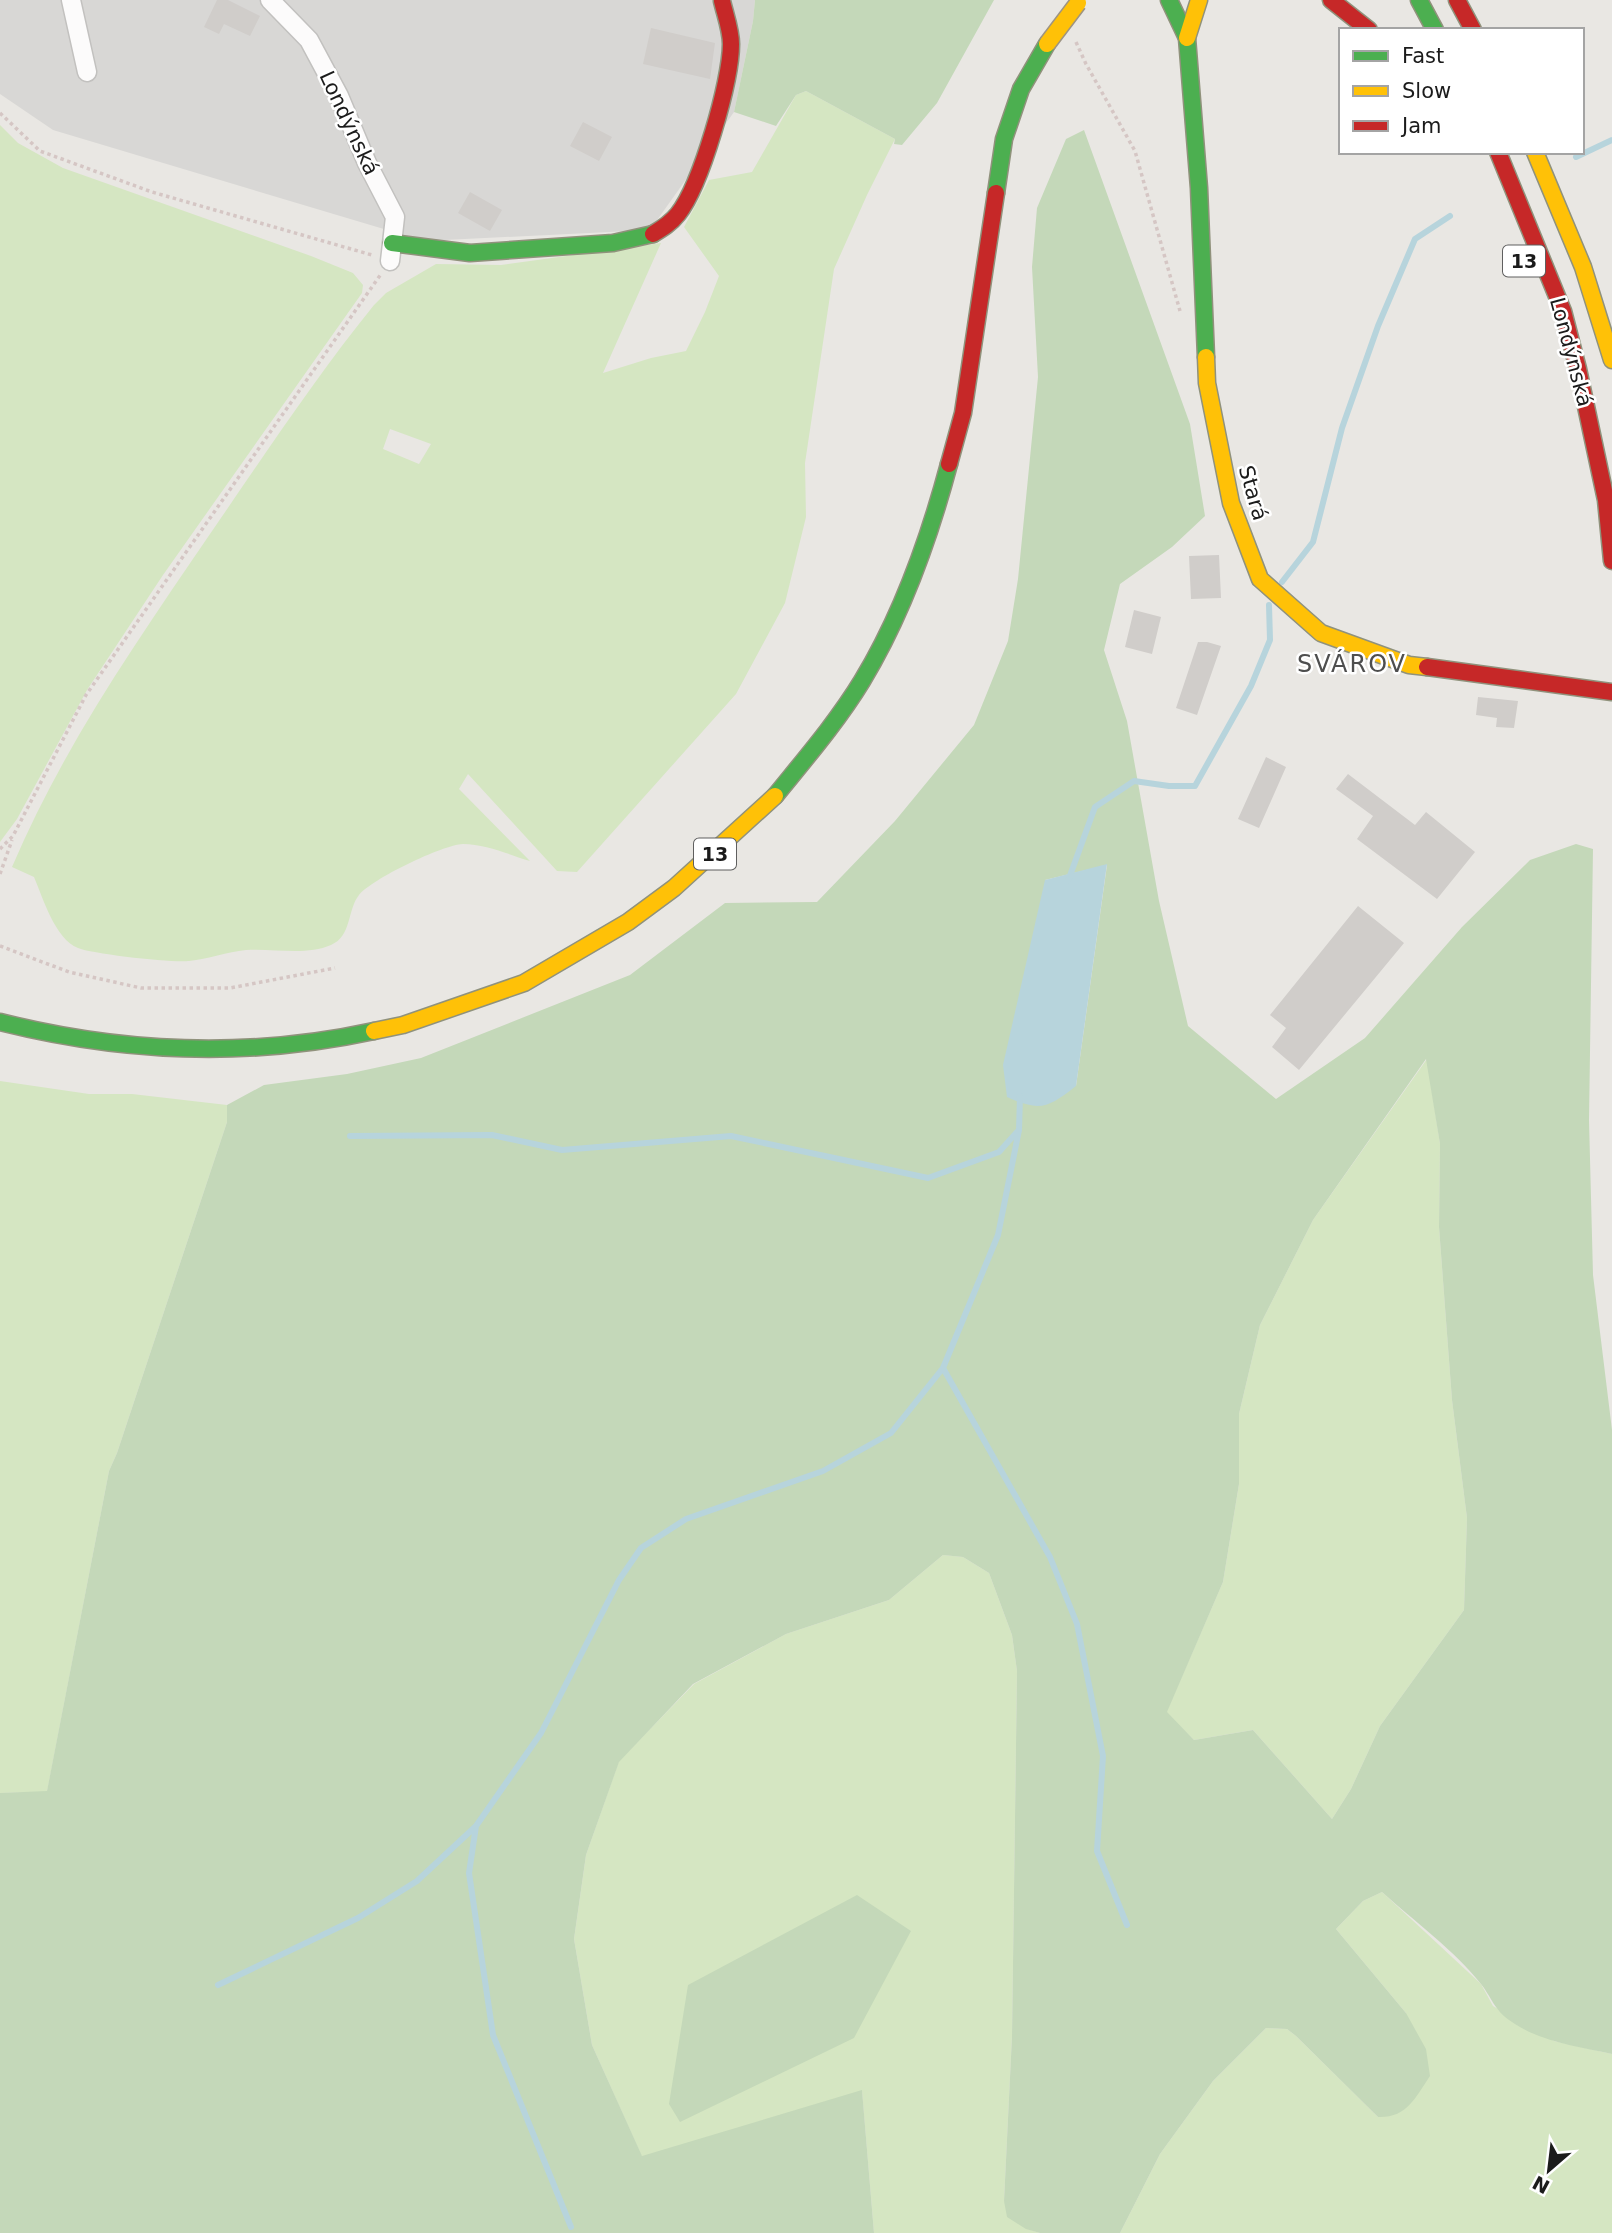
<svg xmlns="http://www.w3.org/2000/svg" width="1612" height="2233" font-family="'DejaVu Sans',sans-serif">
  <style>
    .residential { fill: #d8d7d5 }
    .grass { fill: #d5e6c2; fill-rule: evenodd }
    .forest { fill: #c4d8b9; fill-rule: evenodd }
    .water { fill: #b7d4dc }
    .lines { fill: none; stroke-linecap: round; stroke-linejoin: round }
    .stream { stroke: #b7d4dc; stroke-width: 6 }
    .building { fill: #d0cdca }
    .street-casing { stroke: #c2c1bf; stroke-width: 21 }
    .fast-casing { stroke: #90927c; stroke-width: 19 }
    .slow-casing { stroke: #90927c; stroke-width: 19 }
    .jam-casing { stroke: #90927c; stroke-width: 19 }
    .path { stroke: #d5c6c4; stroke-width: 3.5; stroke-dasharray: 3.5 3.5; stroke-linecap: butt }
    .street { stroke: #fcfbfb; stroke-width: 18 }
    .fast { stroke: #4caf50; stroke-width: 16 }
    .slow { stroke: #ffc107; stroke-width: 16 }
    .jam { stroke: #c62828; stroke-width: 16 }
    .slow-bridge-casing { stroke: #9e9481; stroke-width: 19; stroke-linecap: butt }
    .slow-bridge { stroke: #ffc107; stroke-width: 16 }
    .labels { text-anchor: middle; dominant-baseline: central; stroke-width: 5; stroke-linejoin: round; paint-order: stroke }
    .shield { fill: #fff; stroke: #5f5f5f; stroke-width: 2 }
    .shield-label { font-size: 19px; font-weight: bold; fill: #1b1b1b }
    .street-label { font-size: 21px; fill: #1b1b1b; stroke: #fff }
    .quarter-label { font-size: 24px; letter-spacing: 2px; fill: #4e4e4e; stroke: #fff }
  </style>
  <rect width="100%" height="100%" fill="#e9e7e3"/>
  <path class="residential" d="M 0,0 L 755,0 L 753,21 L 734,112 L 650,230 L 424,241 L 53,130 L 0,94 Z"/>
  <path class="grass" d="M 806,91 L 895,139 L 867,195 L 834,269 L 805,463 L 806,517 L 785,603 L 736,694 L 577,872 L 557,871 L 468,774 L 459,789 L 530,861 C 510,855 486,844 463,844 C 442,845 372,879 359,895 C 347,910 352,936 331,945 C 306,956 273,948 246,950 C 227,952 208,959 189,961 C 173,963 92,954 78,948 C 55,939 43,898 34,877 L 12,867 C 63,747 137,641 210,534 C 263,457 315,378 374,305 L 386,293 L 436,264 L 501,265 L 661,243 L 603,373 L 651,358 L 686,351 L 705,312 L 719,276 L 684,227 L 709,180 L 752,172 L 796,95 ZM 390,429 L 431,444 L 419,464 L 383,449 Z
    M 0,125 L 18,143 L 63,168 L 311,256 L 353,273 L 363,285 L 362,293 L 163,575 L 87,690 L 17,819 L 0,842 Z
    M 1427,1059 L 1440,1144 L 1439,1227 L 1452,1400 L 1467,1518 L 1464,1610 L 1380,1726 L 1351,1789 L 1332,1819 L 1253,1730 L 1194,1740 L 1166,1713 L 1223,1582 L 1239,1484 L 1239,1414 L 1260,1325 L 1313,1220 Z
    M 0,1081 L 89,1094 L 132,1094 L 227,1105 L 227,1122 L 117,1453 L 109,1471 L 47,1792 L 0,1793 Z
    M 943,1555 L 963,1557 L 989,1573 L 1012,1635 L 1017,1671 L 1012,2036 L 1004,2201 L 1028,2229 L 1040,2233 L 874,2233 L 862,2091 L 642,2157 L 592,2045 L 574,1939 L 586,1855 L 619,1761 L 694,1684 L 786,1634 L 889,1600 Z
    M 1382,1892 L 1481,1984 L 1493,2006 L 1554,2041 L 1612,2054 L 1612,2233 L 1120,2233 L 1160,2154 L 1213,2081 L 1266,2028 L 1287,2029 L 1296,2036 L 1378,2117 L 1406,2013 L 1336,1929 L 1363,1901 Z"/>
  <path class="forest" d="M 755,0 L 994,0 L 937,103 L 902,145 L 894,144 L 895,139 L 806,91 L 796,95 L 776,126 L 734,112 L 753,21 Z
    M 1084,130 L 1190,424 L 1205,516 L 1172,547 L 1120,584 L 1104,650 L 1127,721 L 1159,901 L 1188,1026 L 1276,1099 L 1365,1038 L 1462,927 L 1530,860 L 1576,844 L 1593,849 L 1589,1120 L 1593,1275 L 1612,1430 L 1612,2054 C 1580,2047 1542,2042 1515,2024 C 1494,2011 1494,2001 1481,1984 C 1456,1952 1413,1920 1382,1892 L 1363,1901 L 1336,1929 L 1406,2013 L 1426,2049 L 1430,2076 C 1415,2098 1407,2118 1378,2117 L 1296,2036 L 1287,2029 L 1266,2028 L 1213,2081 L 1160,2154 L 1120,2233 L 1040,2233 L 1026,2229 L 1007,2217 L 1004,2201 L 1012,2036 L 1017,1671 L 1012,1635 L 989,1573 L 963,1557 L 943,1555 L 889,1600 L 786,1634 L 693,1684 L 619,1762 L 586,1855 L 574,1939 L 592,2045 L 642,2156 L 862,2090 L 874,2233 L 0,2233 L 0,1793 L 47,1791 L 109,1471 L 117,1453 L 227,1122 L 227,1105 L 264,1085 L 347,1074 L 421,1058 L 630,975 L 725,903 L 817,902 L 895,821 L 974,725 L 1008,641 L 1018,579 L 1038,377 L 1032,267 L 1037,208 L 1066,139 ZM 1107,865 L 1076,1086 L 1045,880 ZM 1426,1059 L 1440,1144 L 1439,1227 L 1452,1400 L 1467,1518 L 1464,1610 L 1380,1726 L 1351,1789 L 1332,1819 L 1253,1730 L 1194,1740 L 1167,1712 L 1223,1582 L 1239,1484 L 1239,1414 L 1260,1325 L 1313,1220 Z
    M 857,1895 L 911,1931 L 854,2038 L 680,2122 L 669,2104 L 688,1985 Z"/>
  <path class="water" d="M 1107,864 L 1076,1086 C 1048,1108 1040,1112 1007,1097 L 1003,1065 L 1045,880 Z"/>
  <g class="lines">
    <path class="stream" d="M 1576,157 L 1612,140
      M 1282,582 L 1313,542 L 1342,428 L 1378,326 L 1415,239 L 1450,216
      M 1068,881 L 1095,807 L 1134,781 L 1169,786 L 1195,786 L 1251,686 L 1270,640 L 1269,605
      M 350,1136 L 492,1135 L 562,1150 L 731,1136 L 928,1178 L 999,1152 L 1017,1132
      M 943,1368 L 1050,1557 L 1077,1624 L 1103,1756 L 1097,1851 L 1127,1925
      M 218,1985 L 358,1918 L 417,1881 L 476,1826
      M 571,2227 L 493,2035 L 469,1873 L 476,1826 L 541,1733 L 619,1580 L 641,1548 L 686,1519 L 823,1471 L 891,1433 L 943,1368 L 998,1235 L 1019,1130 L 1020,1096"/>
  </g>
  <path class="building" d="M 217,0 L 228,0 L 260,16 L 250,36 L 224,24 L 219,34 L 204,27 Z
    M 651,28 L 715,43 L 710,79 L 643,64 Z
    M 583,122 L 612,137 L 599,161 L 570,146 Z
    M 470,192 L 502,210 L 490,231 L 458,213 Z
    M 1219,555 L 1221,598 L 1191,599 L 1189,556 Z
    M 1134,610 L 1161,617 L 1152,654 L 1125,647 Z
    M 1198,642 L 1207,642 L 1221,646 L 1197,715 L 1176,708 Z
    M 1478,697 L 1518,701 L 1514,728 L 1496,727 L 1497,718 L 1476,715 Z
    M 1266,757 L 1286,767 L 1259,828 L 1238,819 Z
    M 1348,774 L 1415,825 L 1426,812 L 1475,852 L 1437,899 L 1357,839 L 1373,816 L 1336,789 Z
    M 1358,906 L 1404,943 L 1299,1070 L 1272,1047 L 1286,1028 L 1270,1015 Z"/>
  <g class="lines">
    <g class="street-casing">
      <path id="street" d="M 71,0 L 87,72
        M 270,0 L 309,40 L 339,96 L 367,163 L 395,217 L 390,261"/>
    </g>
    <g class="fast-casing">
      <path id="fast" d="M 1169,0 L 1187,38 L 1199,188 L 1206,357
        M 1419,0 L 1435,30
        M 996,193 L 1004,139 L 1021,89 L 1047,44
        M 392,243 L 470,253 L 613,243 L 653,234
        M 775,796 C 805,759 837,722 862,681 C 902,615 929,539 949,464
        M 0,1022 C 123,1053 250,1058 374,1031"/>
    </g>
    <g class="slow-casing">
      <path id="slow" d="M 1187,38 L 1199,0
        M 1535,152 L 1583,267 L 1612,360
        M 1206,357 L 1207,383 L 1231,503 L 1260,579 L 1321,633 L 1409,665 L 1427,667
        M 374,1031 L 403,1025 L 524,983 L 628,922 L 674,888 L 775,796"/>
    </g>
    <g class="jam-casing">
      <path id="jam" d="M 1331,0 L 1369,30
        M 1457,0 L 1473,30
        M 1498,152 L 1563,311 L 1578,369 L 1606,500 L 1612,561
        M 653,234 C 663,228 671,223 678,214 C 701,185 731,81 731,44 C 731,30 725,14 722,1
        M 949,464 L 963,413 L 996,193
        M 1427,667 L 1612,692"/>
    </g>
    <path class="path" d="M 1076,42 L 1086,64 L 1135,151 L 1180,311
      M 0,113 L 40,151 L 152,192 L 372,255
      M 0,849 L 13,836 L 86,695 L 381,274
      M 0,874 L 12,840
      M 0,946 L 69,972 L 141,988 L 230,988 L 335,968"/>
    <use href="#street" class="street"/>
    <use href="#fast" class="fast"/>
    <use href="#slow" class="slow"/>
    <use href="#jam" class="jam"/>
    <g class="slow-bridge-casing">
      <path id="slow-bridge" d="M 1047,44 L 1078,3"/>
    </g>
    <use href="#slow-bridge" class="slow-bridge"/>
  </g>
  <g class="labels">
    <g class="shield">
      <rect x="1503" y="245.5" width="42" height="31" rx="5"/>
      <rect x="694" y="838.5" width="42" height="31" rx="5"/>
    </g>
    <g class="shield-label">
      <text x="1524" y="261">13</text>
      <text x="715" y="854">13</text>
    </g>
    <g class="street-label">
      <text transform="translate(349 123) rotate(65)">Londýnská</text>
      <text transform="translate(1571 352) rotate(75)">Londýnská</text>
      <text transform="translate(1253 493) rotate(74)">Stará</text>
    </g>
    <g class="quarter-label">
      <text x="1352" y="664">SVÁROV</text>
    </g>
  </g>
  <rect x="1339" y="28" width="245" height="126" fill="#ffffff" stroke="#a4a4a4" stroke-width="2"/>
  <rect x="1353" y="51" width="35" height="10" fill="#4caf50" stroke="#a4a4a4" stroke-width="2"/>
  <text x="1402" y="63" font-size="21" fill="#1b1b1b">Fast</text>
  <rect x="1353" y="86" width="35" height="10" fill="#ffc107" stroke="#a4a4a4" stroke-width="2"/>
  <text x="1402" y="98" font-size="21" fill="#1b1b1b">Slow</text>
  <rect x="1353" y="121" width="35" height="10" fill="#c62828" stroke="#a4a4a4" stroke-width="2"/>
  <text x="1402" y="133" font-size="21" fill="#1b1b1b">Jam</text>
  <g transform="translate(1549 2170) rotate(208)" stroke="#ffffff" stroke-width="5" paint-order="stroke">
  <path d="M0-5L12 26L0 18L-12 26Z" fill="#1b1b1b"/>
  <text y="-10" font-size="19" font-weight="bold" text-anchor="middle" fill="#1b1b1b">N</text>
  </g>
</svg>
